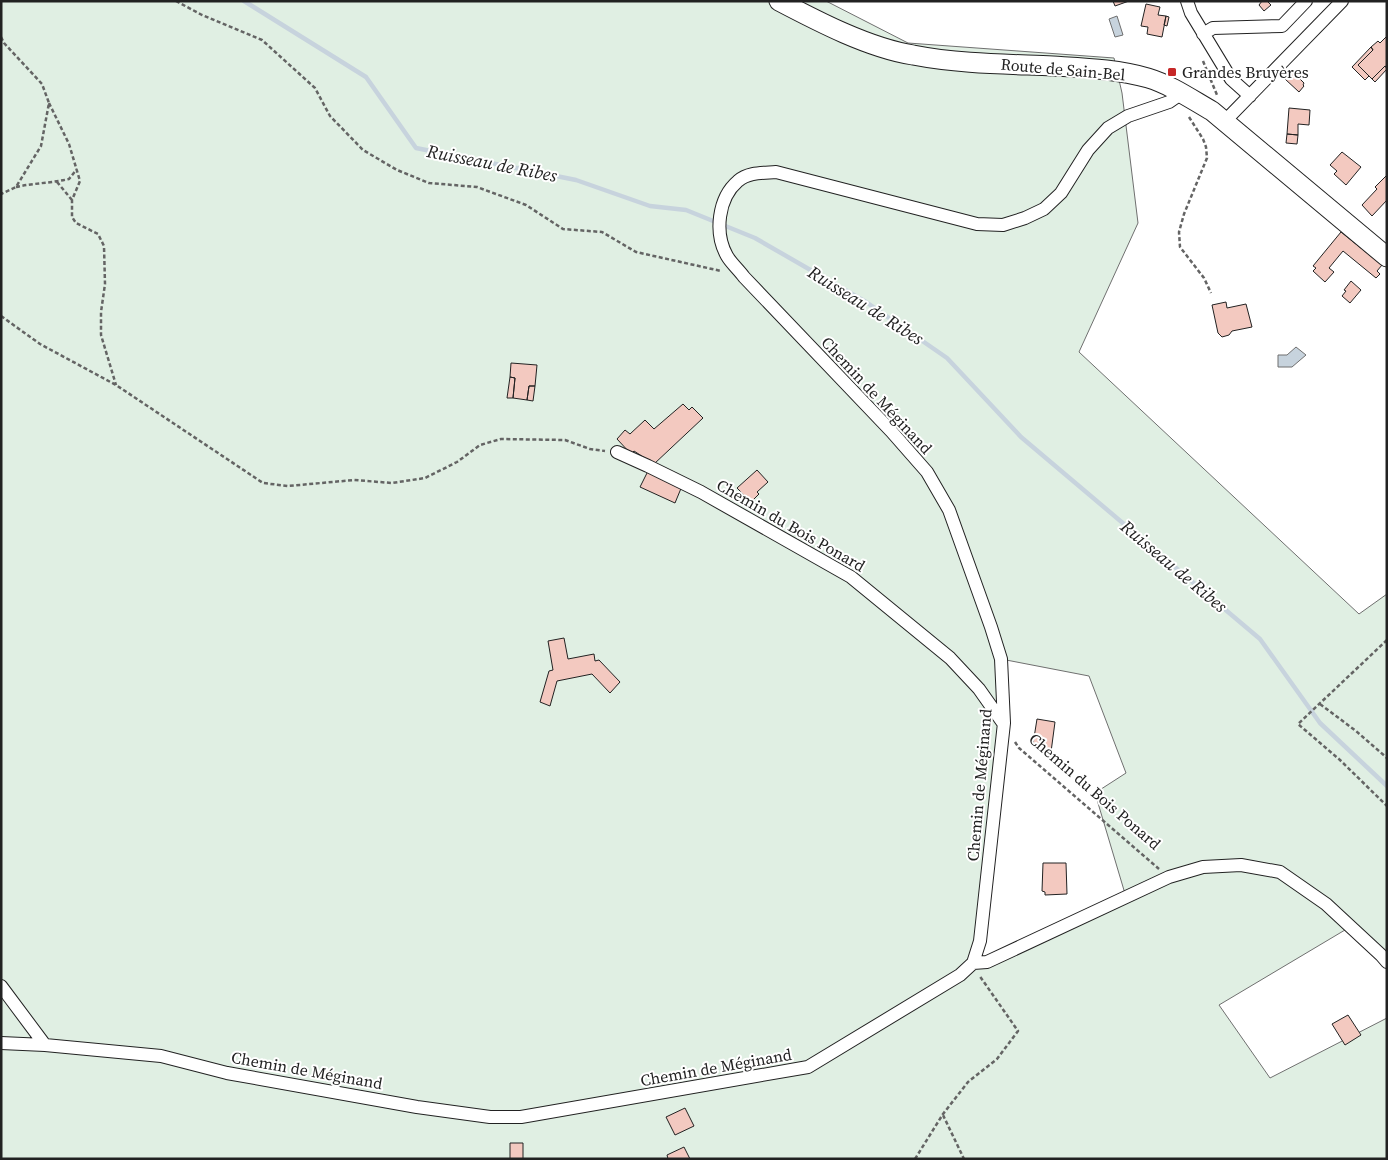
<svg xmlns="http://www.w3.org/2000/svg" width="1388" height="1160" font-family="'Source Serif 4',serif">
  <style>
    .green { fill: #e0efe3; stroke: #6f6f6f; fill-rule: evenodd }
    .water { fill: #c7d3dd; stroke: #6f6f6f }
    .lines { fill: none; stroke-linecap: round; stroke-linejoin: round }
    .stream { stroke: #c7d3dd; stroke-width: 4.5 }
    .building { fill: #f3c9c0; stroke: #222 }
    .minor-casing { stroke: #222; stroke-width: 14 }
    .secondary-casing { stroke: #222; stroke-width: 21 }
    .path { stroke: #646464; stroke-width: 2.5; stroke-dasharray: 4 2.5; stroke-linecap: butt }
    .minor { stroke: #fff; stroke-width: 12 }
    .secondary { stroke: #fff; stroke-width: 19 }
    .poi-dot { fill: #c62828; stroke: #fff; stroke-width: 2 }
    .labels { text-anchor: middle; dominant-baseline: central; stroke-width: 4; stroke-linejoin: round; paint-order: stroke }
    .street-label { font-size: 16px; fill: #222; stroke: #fff }
    .poi-label { font-size: 16px; fill: #222; stroke: #fff; text-anchor: start }
    .water-label { font-size: 18px; font-style: italic; fill: #222; stroke: #fff }
  </style>
  <rect width="100%" height="100%" fill="#fff"/>
  <path class="green" d="M 1,1 L 826,1 L 908,43 L 1114,58 L 1122,93 L 1138,223 L 1079,352 L 1359,614 L 1387,594 L 1387,962 L 1350,927 L 1219,1005 L 1270,1078 L 1387,1018 L 1387,1159 L 1,1159 ZM 1001,659 L 1089,676 L 1126,773 L 1095,793 L 1126,897 L 973,962 L 1004,723 Z"/>
  <path class="water" d="M 1117,16 L 1123,35 L 1115,37 L 1109,19 Z
    M 1296,347 L 1306,355 L 1292,367 L 1278,367 L 1278,355 L 1287,355 Z"/>
  <g class="lines">
    <path class="stream" d="M 244,1 L 366,77 L 416,148 L 576,180 L 650,206 L 686,210 L 755,238 L 866,302 L 947,358 L 1021,437 L 1260,639 L 1320,723 L 1387,786"/>
  </g>
  <path class="building" d="M 1113,1 L 1129,1 L 1115,6 Z
    M 1262,1 L 1267,1 L 1271,5 L 1264,11 L 1259,5 Z
    M 1146,4 L 1160,7 L 1158,15 L 1166,16 L 1162,37 L 1147,34 L 1148,27 L 1141,26 Z
    M 1166,16 L 1169,17 L 1167,26 L 1164,25 Z
    M 1386,37 L 1387,38 L 1387,67 L 1385,66 L 1372,79 L 1358,65 L 1373,50 L 1371,47 L 1378,41 L 1380,43 Z
    M 1371,47 L 1373,50 L 1358,65 L 1369,76 L 1365,80 L 1352,67 Z
    M 1385,66 L 1387,69 L 1375,82 L 1372,79 Z
    M 1292,71 L 1304,83 L 1303,85 L 1304,86 L 1299,92 L 1285,79 Z
    M 1289,108 L 1310,110 L 1309,125 L 1298,124 L 1298,135 L 1287,134 Z
    M 1287,134 L 1298,135 L 1297,144 L 1286,143 Z
    M 1342,152 L 1361,167 L 1346,185 L 1334,174 L 1337,171 L 1330,165 Z
    M 1387,175 L 1387,200 L 1372,216 L 1362,205 L 1377,189 L 1375,187 Z
    M 1341,232 L 1382,265 L 1377,271 L 1380,274 L 1376,278 L 1343,251 L 1329,268 L 1334,272 L 1325,282 L 1313,271 L 1316,268 L 1313,266 Z
    M 1351,281 L 1361,290 L 1350,303 L 1342,296 L 1346,291 L 1344,290 Z
    M 1226,302 L 1227,308 L 1246,304 L 1252,327 L 1232,331 L 1229,335 L 1222,337 L 1218,333 L 1212,305 Z
    M 511,363 L 537,365 L 535,386 L 529,386 L 527,400 L 513,398 L 515,378 L 510,377 Z
    M 510,377 L 515,378 L 513,398 L 507,398 Z
    M 529,386 L 535,386 L 533,401 L 527,400 Z
    M 683,404 L 689,410 L 692,407 L 703,418 L 654,464 L 634,451 L 631,454 L 617,439 L 625,430 L 630,434 L 645,420 L 654,429 Z
    M 757,470 L 768,482 L 757,492 L 759,494 L 751,502 L 737,488 Z
    M 648,471 L 682,486 L 675,503 L 640,487 Z
    M 564,638 L 568,659 L 594,654 L 595,661 L 599,660 L 620,682 L 610,693 L 592,674 L 557,681 L 550,706 L 540,702 L 549,671 L 553,670 L 548,641 Z
    M 1037,719 L 1055,722 L 1051,752 L 1040,751 L 1041,745 L 1033,744 Z
    M 1043,863 L 1066,863 L 1067,894 L 1045,895 L 1045,892 L 1042,891 Z
    M 1348,1015 L 1361,1035 L 1345,1045 L 1332,1024 Z
    M 685,1108 L 694,1126 L 675,1135 L 666,1117 Z
    M 510,1143 L 523,1143 L 523,1159 L 510,1159 Z
    M 684,1147 L 690,1159 L 668,1159 L 667,1155 Z"/>
  <g class="lines">
    <g class="minor-casing">
      <path id="minor" d="M 1187,1 L 1191,13 L 1231,79 L 1250,96
        M 1203,34 L 1213,28 L 1282,26 L 1306,1
        M 1225,121 L 1342,1
        M 617,452 L 648,466 L 701,492 L 851,577 L 950,658 L 979,689 L 1003,723
        M 973,963 L 987,962 L 1169,877 L 1203,867 L 1241,865 L 1280,872 L 1326,904 L 1381,955 L 1387,962
        M 1,986 L 45,1045
        M 1,1043 L 45,1045 L 161,1056 L 227,1073 L 417,1107 L 490,1117 L 521,1117 L 808,1067 L 960,975 L 973,963 L 980,941 L 1004,723 L 1001,659 L 991,627 L 949,510 L 927,472 L 891,431 L 744,277 C 739,270 731,263 727,256 C 714,233 718,198 738,181 C 748,172 763,173 776,172 L 977,224 L 1003,225 L 1025,218 L 1044,209 L 1061,193 L 1088,150 L 1108,128 L 1128,116 L 1169,102 L 1182,93"/>
    </g>
    <g class="secondary-casing">
      <path id="secondary" d="M 779,1 C 819,22 869,48 913,55 C 959,64 1006,64 1053,66 C 1085,68 1117,69 1148,78 C 1171,85 1191,99 1212,111 L 1387,257"/>
    </g>
    <path class="path" d="M 176,1 L 202,15 L 262,40 L 315,88 L 330,116 L 363,150 L 397,170 L 429,183 L 477,187 L 526,205 L 563,229 L 602,232 L 636,252 L 721,271
      M 1,37 L 4,43 L 42,84 L 49,103 L 41,146 L 16,187 L 1,194
      M 1203,61 L 1217,95
      M 49,103 L 69,144 L 80,181 L 72,200 L 72,217 L 76,223 L 98,234 L 104,246 L 105,284 L 101,312 L 101,335 L 116,385
      M 1189,117 L 1203,139 L 1206,147 L 1207,158 L 1184,214 L 1179,232 L 1180,247 L 1204,278 L 1211,293
      M 57,182 L 72,200
      M 16,187 C 34,183 52,183 69,179 L 77,169
      M 1,316 L 40,344 L 116,385 L 263,483 L 288,486 L 354,480 L 392,483 L 425,478 L 457,462 L 480,445 L 501,439 L 565,440 L 590,449 L 605,451
      M 1387,640 L 1298,724 L 1340,760 L 1387,806
      M 1320,704 L 1356,731 L 1387,758
      M 1015,742 L 1019,748 L 1159,869
      M 943,1115 L 964,1159
      M 915,1159 L 943,1114 L 968,1082 L 997,1059 L 1018,1031 L 979,975"/>
    <use href="#minor" class="minor"/>
    <use href="#secondary" class="secondary"/>
  </g>
  <rect class="poi-dot" x="1167" y="67" width="10" height="10" rx="2.5"/>
  <g class="labels">
    <g class="street-label">
      <text transform="translate(1063 69) rotate(5)">Route de Sain-Bel</text>
      <text transform="translate(877 395) rotate(47)">Chemin de Méginand</text>
      <text transform="translate(791 525) rotate(30)">Chemin du Bois Ponard</text>
      <text transform="translate(979 785) rotate(-85)">Chemin de Méginand</text>
      <text transform="translate(1095 791) rotate(41)">Chemin du Bois Ponard</text>
      <text transform="translate(716 1067) rotate(-10)">Chemin de Méginand</text>
      <text transform="translate(307 1070) rotate(10)">Chemin de Méginand</text>
    </g>
    <g class="poi-label">
      <text x="1182" y="72">Grandes Bruyères</text>
    </g>
    <g class="water-label">
      <text transform="translate(492 163) rotate(11)">Ruisseau de Ribes</text>
      <text transform="translate(866 305) rotate(32)">Ruisseau de Ribes</text>
      <text transform="translate(1174 566) rotate(40)">Ruisseau de Ribes</text>
    </g>
  </g>
  <rect width="1388" height="1160" fill="none" stroke="#222222" stroke-width="5"/>
</svg>
